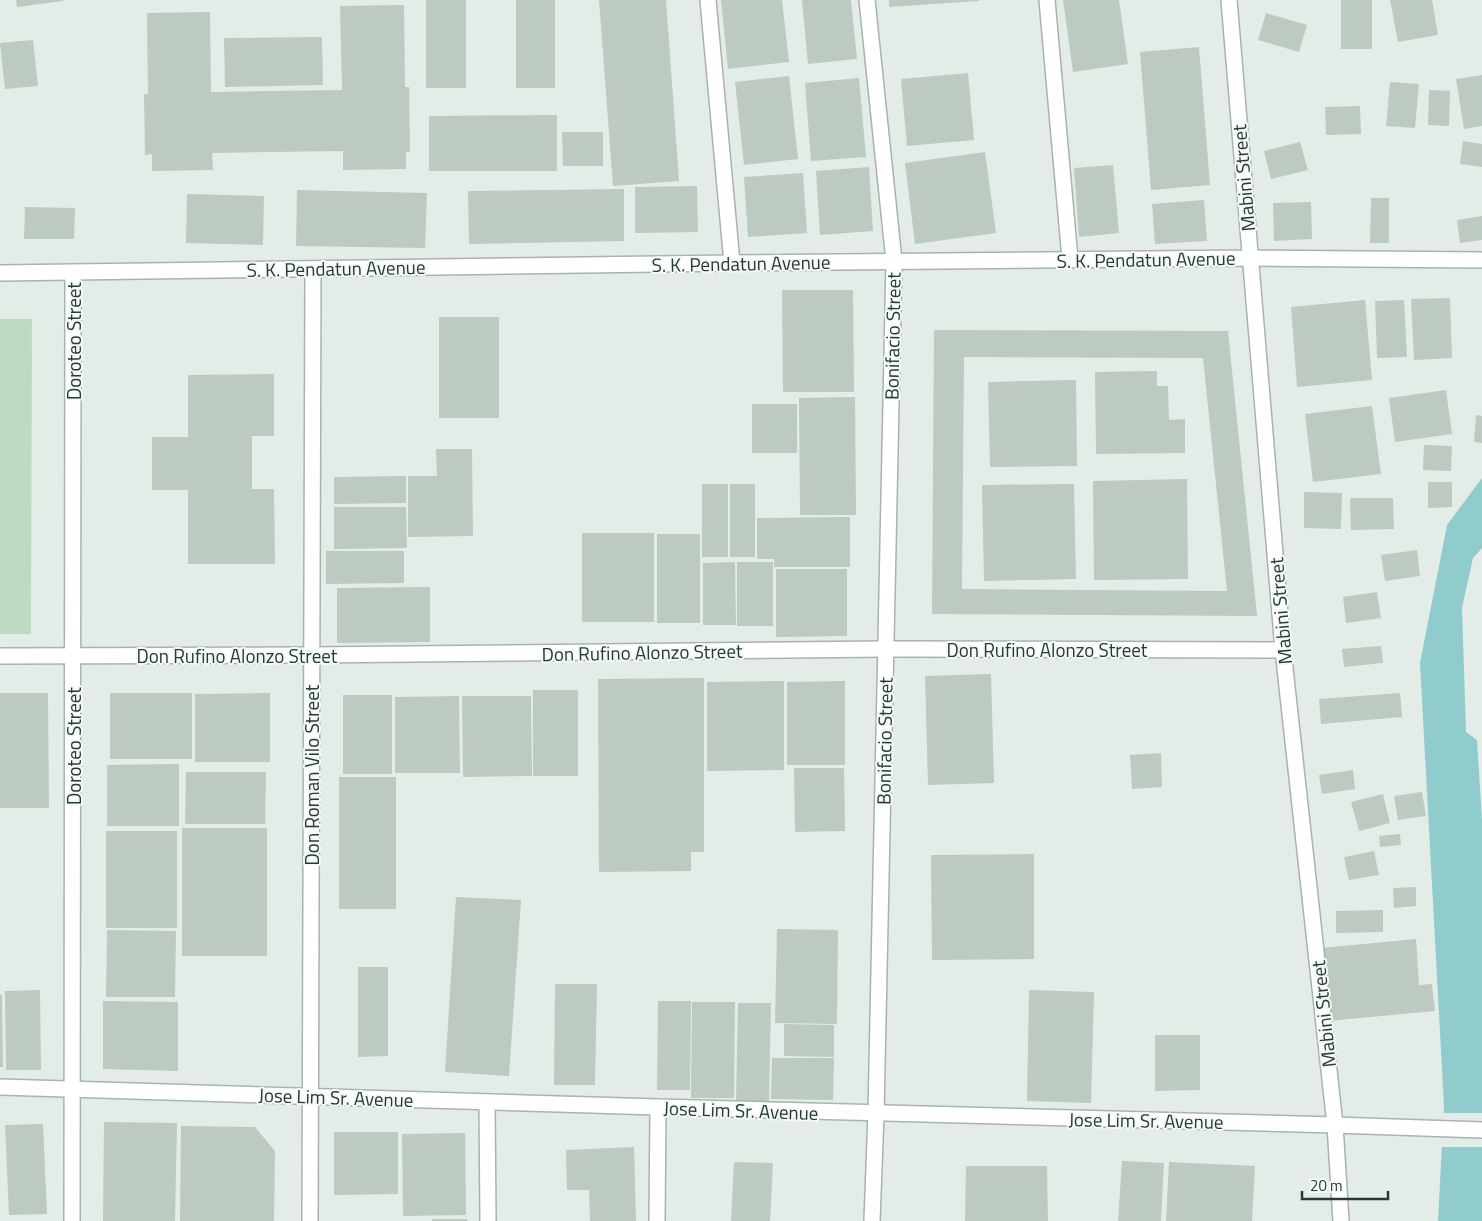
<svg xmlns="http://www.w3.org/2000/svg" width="1482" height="1221" font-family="'Titillium Web',sans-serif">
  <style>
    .green { fill: #bedbc2 }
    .water { fill: #90cccc }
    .pier { fill: #e4ece7 }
    .building { fill: #bccac2; fill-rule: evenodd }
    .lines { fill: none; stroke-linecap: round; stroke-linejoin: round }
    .minor-casing { stroke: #a7b4ad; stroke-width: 18 }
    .tertiary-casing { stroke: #a7b4ad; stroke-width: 18 }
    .secondary-casing { stroke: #a3b7ad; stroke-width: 18 }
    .minor { stroke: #fff; stroke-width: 15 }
    .tertiary { stroke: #fff; stroke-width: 15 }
    .secondary { stroke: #fff; stroke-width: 15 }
    .labels { text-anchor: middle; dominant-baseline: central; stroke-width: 4; stroke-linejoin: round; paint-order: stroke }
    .street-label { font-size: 19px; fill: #253c32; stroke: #f4f9f6 }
  </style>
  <rect width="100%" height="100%" fill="#e4ece7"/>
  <path class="green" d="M 0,319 L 32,319 L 31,634 L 0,634 Z"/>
  <path class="water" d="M 1482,478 L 1482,548 L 1473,558 L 1462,608 L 1466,732 L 1477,740 L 1482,821 L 1482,1221 L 1438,1221 L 1444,1106 L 1420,663 L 1447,525 Z"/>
  <path class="pier" d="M 1441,1113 L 1482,1113 L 1482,1147 L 1439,1147 Z"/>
  <path class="building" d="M 16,0 L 63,0 L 63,1 L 17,7 Z
    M 426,0 L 466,0 L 466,88 L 426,88 Z
    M 516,0 L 555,0 L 555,88 L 516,88 Z
    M 599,0 L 666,0 L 679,181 L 613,186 Z
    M 721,0 L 782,0 L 789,62 L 728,69 Z
    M 802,0 L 851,0 L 857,59 L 808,64 Z
    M 889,0 L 979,0 L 979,1 L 889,7 Z
    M 1063,0 L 1119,0 L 1128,64 L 1073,72 Z
    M 1341,0 L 1372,0 L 1372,49 L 1341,49 Z
    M 1390,0 L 1432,0 L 1438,35 L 1398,42 Z
    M 404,5 L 405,87 L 409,87 L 410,152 L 406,152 L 406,169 L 343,170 L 343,151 L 212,153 L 213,170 L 152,171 L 152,154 L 145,155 L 144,94 L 148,94 L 147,13 L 210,12 L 211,92 L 342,90 L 340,6 Z
    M 1266,13 L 1307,25 L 1299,52 L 1258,40 Z
    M 322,37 L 323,85 L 225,87 L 224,38 Z
    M 33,40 L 38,86 L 5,89 L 0,43 Z
    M 1199,47 L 1210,185 L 1151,190 L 1140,52 Z
    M 968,73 L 974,140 L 907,146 L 901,79 Z
    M 1482,75 L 1482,126 L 1464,129 L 1456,79 Z
    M 789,76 L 798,159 L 744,165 L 735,82 Z
    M 859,78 L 866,157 L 811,161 L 805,83 Z
    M 1390,82 L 1419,84 L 1415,128 L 1386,126 Z
    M 1429,90 L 1450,91 L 1449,126 L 1428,125 Z
    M 1360,106 L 1361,134 L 1326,135 L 1325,107 Z
    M 557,115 L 557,171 L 429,171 L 429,116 Z
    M 562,132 L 603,132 L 603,166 L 563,166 Z
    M 1463,141 L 1482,144 L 1482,167 L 1460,164 Z
    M 1300,142 L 1308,170 L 1271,179 L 1264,151 Z
    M 985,152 L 996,233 L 915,244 L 905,163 Z
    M 1113,165 L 1119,233 L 1079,237 L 1074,168 Z
    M 869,167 L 873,231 L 820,235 L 816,171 Z
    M 803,173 L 807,233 L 748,237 L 744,177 Z
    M 697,186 L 698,232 L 635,233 L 635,187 Z
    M 624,189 L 624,241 L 469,244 L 468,191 Z
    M 297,190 L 427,193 L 425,248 L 296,246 Z
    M 187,194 L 264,196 L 263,245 L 186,243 Z
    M 1371,198 L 1389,198 L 1389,243 L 1370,243 Z
    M 1204,200 L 1207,241 L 1155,244 L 1152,204 Z
    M 1311,202 L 1312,239 L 1274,241 L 1273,203 Z
    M 25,207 L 75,208 L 74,239 L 24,239 Z
    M 1482,216 L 1482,240 L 1460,243 L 1457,220 Z
    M 782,290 L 853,290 L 854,392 L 783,392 Z
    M 1450,298 L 1452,358 L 1414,360 L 1411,299 Z
    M 1365,300 L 1372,380 L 1297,387 L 1291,307 Z
    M 1404,300 L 1407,357 L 1377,358 L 1375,301 Z
    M 439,317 L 499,317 L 499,418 L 439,418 Z
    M 934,330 L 1228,331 L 1257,616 L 932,614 ZM 964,357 L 1203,358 L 1227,591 L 962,589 Z
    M 1157,371 L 1157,386 L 1168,386 L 1169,420 L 1185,419 L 1185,453 L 1096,454 L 1095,372 Z
    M 274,374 L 274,436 L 252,436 L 252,489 L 274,489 L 275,564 L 188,564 L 188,490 L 152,490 L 152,437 L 188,437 L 188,375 Z
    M 1076,380 L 1077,466 L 990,467 L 988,382 Z
    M 1446,390 L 1452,434 L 1395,442 L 1389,398 Z
    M 855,397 L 856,515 L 800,515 L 799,398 Z
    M 752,404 L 797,404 L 797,453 L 752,453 Z
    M 1372,406 L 1381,474 L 1313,482 L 1305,414 Z
    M 1476,415 L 1482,416 L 1482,443 L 1474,442 Z
    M 1424,445 L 1452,446 L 1451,471 L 1423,470 Z
    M 436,449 L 472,449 L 473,536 L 408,537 L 408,476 L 437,476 Z
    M 406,476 L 406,503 L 334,504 L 334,477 Z
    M 1187,479 L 1188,579 L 1094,580 L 1093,481 Z
    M 1428,482 L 1452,482 L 1452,507 L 1428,508 Z
    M 702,484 L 728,484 L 728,557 L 702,557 Z
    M 730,484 L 755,484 L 755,557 L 730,557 Z
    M 1074,484 L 1076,579 L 984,581 L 982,485 Z
    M 1304,492 L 1342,493 L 1341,529 L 1304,528 Z
    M 1350,498 L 1393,498 L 1394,529 L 1351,530 Z
    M 334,507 L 406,507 L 407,548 L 334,549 Z
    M 850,517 L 850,567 L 774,567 L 774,559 L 757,559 L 757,518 Z
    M 582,533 L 654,533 L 654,622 L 582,622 Z
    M 657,534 L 700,534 L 700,623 L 657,623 Z
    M 1417,550 L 1420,576 L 1385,581 L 1381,555 Z
    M 326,551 L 404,551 L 404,583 L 326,584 Z
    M 735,562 L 736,625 L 703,625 L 703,563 Z
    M 737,562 L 773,562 L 773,626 L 737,626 Z
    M 776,569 L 847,569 L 847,636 L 776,637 Z
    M 430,587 L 430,642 L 337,643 L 337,588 Z
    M 1377,592 L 1381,618 L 1346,623 L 1343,597 Z
    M 1381,646 L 1383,663 L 1344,667 L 1342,649 Z
    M 991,674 L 994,783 L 928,785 L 925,676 Z
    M 704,678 L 704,852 L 691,852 L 691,871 L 599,872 L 598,679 Z
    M 784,681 L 784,770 L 707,771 L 707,682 Z
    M 845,681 L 845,765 L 787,765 L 787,682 Z
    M 533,690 L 578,690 L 578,776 L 533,776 Z
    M 0,693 L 48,693 L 49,808 L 0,808 Z
    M 110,693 L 192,693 L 192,759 L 110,759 Z
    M 270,693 L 270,762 L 195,762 L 195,694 Z
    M 1400,693 L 1402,717 L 1321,724 L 1319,699 Z
    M 343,695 L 392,695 L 392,774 L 343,774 Z
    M 459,696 L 460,773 L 395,773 L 395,697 Z
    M 462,696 L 531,696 L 532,776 L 463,777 Z
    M 1161,753 L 1162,787 L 1132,789 L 1130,755 Z
    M 179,764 L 179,826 L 107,826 L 107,765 Z
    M 794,768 L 844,768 L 845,831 L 795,832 Z
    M 1353,770 L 1355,789 L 1322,794 L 1319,775 Z
    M 186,772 L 266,772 L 265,824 L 185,824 Z
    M 339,777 L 396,777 L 396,909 L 339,909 Z
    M 1422,792 L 1426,816 L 1398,820 L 1394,796 Z
    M 1383,794 L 1390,823 L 1359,831 L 1351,802 Z
    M 182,828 L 267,828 L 267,956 L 182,956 Z
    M 106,831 L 177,831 L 177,928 L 106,928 Z
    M 1400,834 L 1401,845 L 1380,847 L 1379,836 Z
    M 1374,851 L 1379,875 L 1349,880 L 1344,857 Z
    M 1034,854 L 1034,959 L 932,960 L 931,855 Z
    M 1416,887 L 1416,906 L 1394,908 L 1393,888 Z
    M 456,897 L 521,900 L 509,1076 L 445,1072 Z
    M 1383,910 L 1383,932 L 1336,933 L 1336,911 Z
    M 777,929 L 838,930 L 837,1024 L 775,1023 Z
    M 107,930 L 176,931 L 175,997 L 106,997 Z
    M 1416,939 L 1419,985 L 1432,984 L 1435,1011 L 1328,1021 L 1321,948 Z
    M 358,967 L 388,967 L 388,1056 L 358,1057 Z
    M 555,984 L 597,984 L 595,1085 L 554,1085 Z
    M 40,990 L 41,1070 L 6,1070 L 5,991 Z
    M 1029,990 L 1094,992 L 1091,1103 L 1027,1101 Z
    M 0,995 L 2,995 L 3,1067 L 0,1067 Z
    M 103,1001 L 178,1002 L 178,1071 L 103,1069 Z
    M 658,1001 L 691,1001 L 690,1090 L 657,1090 Z
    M 692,1002 L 735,1002 L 734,1098 L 691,1098 Z
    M 738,1003 L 771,1003 L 769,1101 L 736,1101 Z
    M 784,1024 L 834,1025 L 834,1057 L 784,1056 Z
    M 1155,1035 L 1200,1035 L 1200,1090 L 1155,1091 Z
    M 772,1058 L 834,1058 L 833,1100 L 771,1099 Z
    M 104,1122 L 177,1123 L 175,1221 L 103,1221 Z
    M 43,1124 L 47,1214 L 9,1215 L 5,1125 Z
    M 181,1126 L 255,1127 L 275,1151 L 274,1221 L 180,1221 Z
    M 334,1132 L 398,1132 L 398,1194 L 334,1195 Z
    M 465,1133 L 466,1215 L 403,1216 L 402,1134 Z
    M 634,1147 L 636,1221 L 590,1221 L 589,1190 L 567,1190 L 566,1150 Z
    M 1122,1161 L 1164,1163 L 1161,1221 L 1118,1221 Z
    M 734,1162 L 773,1163 L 770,1221 L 731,1221 Z
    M 1169,1162 L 1255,1166 L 1252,1221 L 1166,1221 Z
    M 966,1166 L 1047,1166 L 1048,1221 L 965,1221 Z
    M 432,1219 L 467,1219 L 467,1221 L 432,1221 Z"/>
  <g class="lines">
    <g class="minor-casing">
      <path id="minor" d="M 708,0 L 732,263
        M 867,0 L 894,261 L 876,1113 L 872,1221
        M 1047,0 L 1070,259
        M 1250,258 L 1482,260
        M 487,1102 L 488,1221
        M 1335,1125 L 1341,1221
        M 72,1221 L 73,272
        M 310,1221 L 313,269
        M 657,1221 L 658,1107"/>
    </g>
    <g class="tertiary-casing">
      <path id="tertiary" d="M 1229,0 L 1283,650 L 1335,1125
        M 0,273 L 732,263 L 1250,258
        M 0,656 L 312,655 L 885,649 L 1283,650"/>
    </g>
    <g class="secondary-casing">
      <path id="secondary" d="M 0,1087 L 658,1107 L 1335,1125 L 1482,1130"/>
    </g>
    <use href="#minor" class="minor"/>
    <use href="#tertiary" class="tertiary"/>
    <use href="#secondary" class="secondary"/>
  </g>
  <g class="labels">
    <g class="street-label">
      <text transform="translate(1243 178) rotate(-95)">Mabini Street</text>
      <text transform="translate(1146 259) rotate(-1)">S. K. Pendatun Avenue</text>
      <text transform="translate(741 263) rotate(-1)">S. K. Pendatun Avenue</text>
      <text transform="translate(336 268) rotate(-1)">S. K. Pendatun Avenue</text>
      <text transform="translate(892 336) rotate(-89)">Bonifacio Street</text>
      <text transform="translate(73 341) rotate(-90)">Doroteo Street</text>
      <text transform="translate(1280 611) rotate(-95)">Mabini Street</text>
      <text x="1047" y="649">Don Rufino Alonzo Street</text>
      <text transform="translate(642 652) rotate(-1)">Don Rufino Alonzo Street</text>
      <text x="237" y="655">Don Rufino Alonzo Street</text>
      <text transform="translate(884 741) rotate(-89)">Bonifacio Street</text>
      <text transform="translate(73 746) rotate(-90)">Doroteo Street</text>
      <text transform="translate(311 775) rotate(-90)">Don Roman Vilo Street</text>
      <text transform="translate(1323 1014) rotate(-96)">Mabini Street</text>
      <text transform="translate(336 1097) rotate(2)">Jose Lim Sr. Avenue</text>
      <text transform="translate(741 1110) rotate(2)">Jose Lim Sr. Avenue</text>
      <text transform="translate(1146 1120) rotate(1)">Jose Lim Sr. Avenue</text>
    </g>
  </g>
  <path d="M1302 1191v8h86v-8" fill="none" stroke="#253c32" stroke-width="2.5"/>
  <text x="1310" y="1191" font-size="15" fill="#253c32" stroke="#f4f9f6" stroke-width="4" paint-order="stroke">20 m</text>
</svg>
